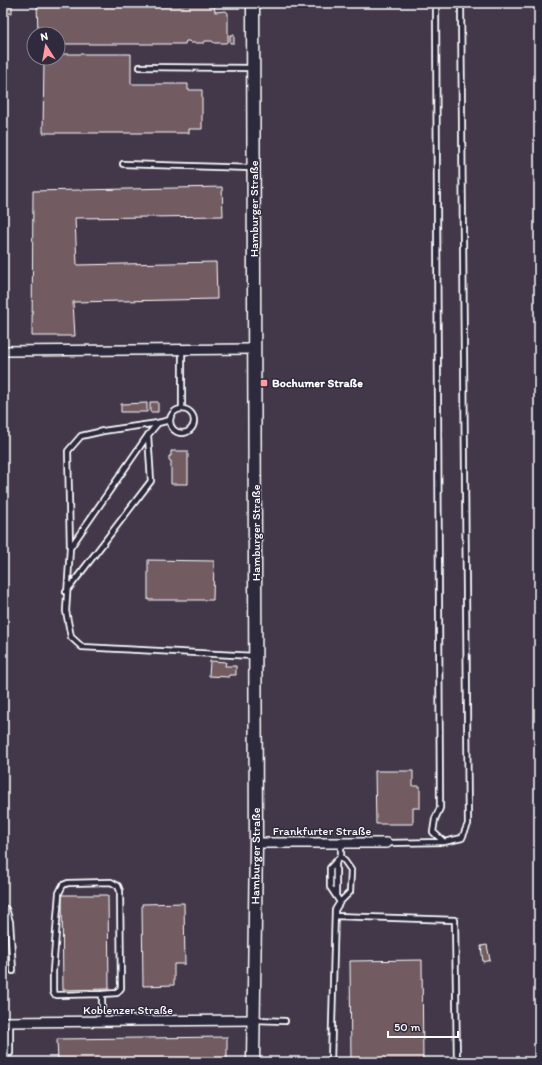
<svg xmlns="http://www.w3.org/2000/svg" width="542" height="1065" font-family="Itim,sans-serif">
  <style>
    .built { fill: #433948; fill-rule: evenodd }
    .building { fill: #725b62; stroke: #fff }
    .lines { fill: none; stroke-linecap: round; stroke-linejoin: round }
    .lane-casing { stroke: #fff; stroke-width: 8 }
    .street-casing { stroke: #fff; stroke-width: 12 }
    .secondary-casing { stroke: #fff; stroke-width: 15 }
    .lane { stroke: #2f2a3d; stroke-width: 4.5 }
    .street { stroke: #2f2a3d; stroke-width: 9 }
    .secondary { stroke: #2f2a3d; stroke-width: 12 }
    .poi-dot { fill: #ff9aa2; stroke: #2f2a3d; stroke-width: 1.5 }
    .labels { text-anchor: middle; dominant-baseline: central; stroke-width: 3; stroke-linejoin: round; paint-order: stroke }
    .street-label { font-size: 12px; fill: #fff; stroke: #2f2a3d }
    .poi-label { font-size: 12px; font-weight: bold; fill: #fff; stroke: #2f2a3d; text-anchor: start }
  </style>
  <rect width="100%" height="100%" fill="#2f2a3d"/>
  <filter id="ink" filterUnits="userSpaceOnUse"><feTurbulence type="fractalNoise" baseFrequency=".025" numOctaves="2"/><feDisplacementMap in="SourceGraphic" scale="8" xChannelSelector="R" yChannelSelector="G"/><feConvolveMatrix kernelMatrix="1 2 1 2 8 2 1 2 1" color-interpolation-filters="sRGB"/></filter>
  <g filter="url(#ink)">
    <path class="built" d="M 3,3 L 539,3 L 539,1062 L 3,1062 ZM 34,34 L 58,34 L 58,58 L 34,58 Z"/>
    <path class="building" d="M 3,3 L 12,3 L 12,13 L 5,14 L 5,18 L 3,18 Z
      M 37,3 L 206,3 L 206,4 L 211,3 L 214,6 L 215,12 L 226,11 L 228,13 L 228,41 L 226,43 L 214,43 L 212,41 L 205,41 L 204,43 L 191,43 L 189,41 L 186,41 L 185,44 L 58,44 L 58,34 L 38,34 Z
      M 230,35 L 234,35 L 234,43 L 230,43 Z
      M 58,54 L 131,54 L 131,84 L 188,84 L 188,90 L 202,90 L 202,129 L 189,129 L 189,133 L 43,133 L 44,58 L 58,58 Z
      M 222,187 L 223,216 L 75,218 L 77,265 L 216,262 L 217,299 L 73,302 L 75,336 L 32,336 L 33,191 Z
      M 150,402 L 158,402 L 158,412 L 150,412 Z
      M 147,403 L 147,412 L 121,412 L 121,404 Z
      M 3,411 L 5,866 L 3,866 Z
      M 171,451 L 188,451 L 188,484 L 171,484 L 171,461 L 169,461 L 169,456 L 171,456 Z
      M 148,560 L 214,561 L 213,600 L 148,600 Z
      M 210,661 L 226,662 L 225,666 L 236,666 L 236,675 L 229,675 L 229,677 L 209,676 Z
      M 375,771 L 413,771 L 413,786 L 420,786 L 420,808 L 413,808 L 413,824 L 376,824 Z
      M 62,895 L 108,895 L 109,989 L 63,990 Z
      M 184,903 L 185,964 L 174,964 L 174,985 L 143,986 L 142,904 Z
      M 487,945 L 490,960 L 483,962 L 481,946 Z
      M 422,960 L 423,1062 L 351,1062 L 350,961 Z
      M 227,1037 L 227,1062 L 58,1062 L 57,1039 Z"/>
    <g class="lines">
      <g class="lane-casing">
        <path id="lane" d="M 436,3 L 440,808 L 435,819 L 433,832 L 444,842 L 462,838 L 468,824 L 461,3
          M 140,67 L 252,68
          M 123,164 L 252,168
          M 182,350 L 182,409
          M170 421a12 12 0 1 1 24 0a12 12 0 1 1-24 0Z
          M 170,420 L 158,423 L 103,431 L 81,436 L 68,451 L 70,548 L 66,611 L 71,637 L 82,647 L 254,656
          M 70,548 L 148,435 L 158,423
          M 66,592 L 151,481 L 148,435
          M 387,843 L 444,842
          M 336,862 L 336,896
          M 340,902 L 350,892 L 351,870 L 341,856
          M 3,908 L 6,909 L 10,922 L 13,971
          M 335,916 L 455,920 L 457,1062
          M 102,994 L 57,995 L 54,994 L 53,991 L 53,971 L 59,893 L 63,885 L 68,883 L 111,882 L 118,886 L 120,891 L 121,988 L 117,993 L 102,994 L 102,1022
          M 255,1020 L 285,1021
          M 10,1021 L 10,1053
          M 331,1062 L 335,910 L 340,902 L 330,887 L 330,868 L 341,856 L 341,844"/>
      </g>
      <g class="street-casing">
        <path id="street" d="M 3,351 L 255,349
          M 256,843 L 387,843
          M 3,1022 L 253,1020"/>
      </g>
      <g class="secondary-casing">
        <g id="secondary">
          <path id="s1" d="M 253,1062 L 256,843 L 253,3"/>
        </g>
      </g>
      <use href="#lane" class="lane"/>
      <use href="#street" class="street"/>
      <use href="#secondary" class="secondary"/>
    </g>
  </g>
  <rect class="poi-dot" x="260" y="379" width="8" height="8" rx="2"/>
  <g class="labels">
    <g class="street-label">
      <text transform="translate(254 209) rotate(-90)">Hamburger Straße</text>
      <text transform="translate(256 533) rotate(-90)">Hamburger Straße</text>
      <text x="322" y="831">Frankfurter Straße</text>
      <text stroke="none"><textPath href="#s1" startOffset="206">Hamburger Straße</textPath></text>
      <text x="128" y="1010">Koblenzer Straße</text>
    </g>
    <g class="poi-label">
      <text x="272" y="383">Bochumer Straße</text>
    </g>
  </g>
  <rect width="542" height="1065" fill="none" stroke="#2f2a3d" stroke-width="16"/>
  <rect x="8" y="8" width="526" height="1049" fill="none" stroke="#fff" stroke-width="1.5" filter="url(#ink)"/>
  <g transform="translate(46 46) rotate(349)"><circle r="19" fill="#2f2a3d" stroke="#827f8b"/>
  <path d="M0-3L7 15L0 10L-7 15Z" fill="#ff9aa2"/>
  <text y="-6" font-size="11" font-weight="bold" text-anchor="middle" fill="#ffffff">N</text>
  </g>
  <path d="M388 1031v6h70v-6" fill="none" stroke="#ffffff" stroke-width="2"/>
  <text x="394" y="1031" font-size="12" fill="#ffffff" stroke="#2f2a3d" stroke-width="3" paint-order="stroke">50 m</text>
</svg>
